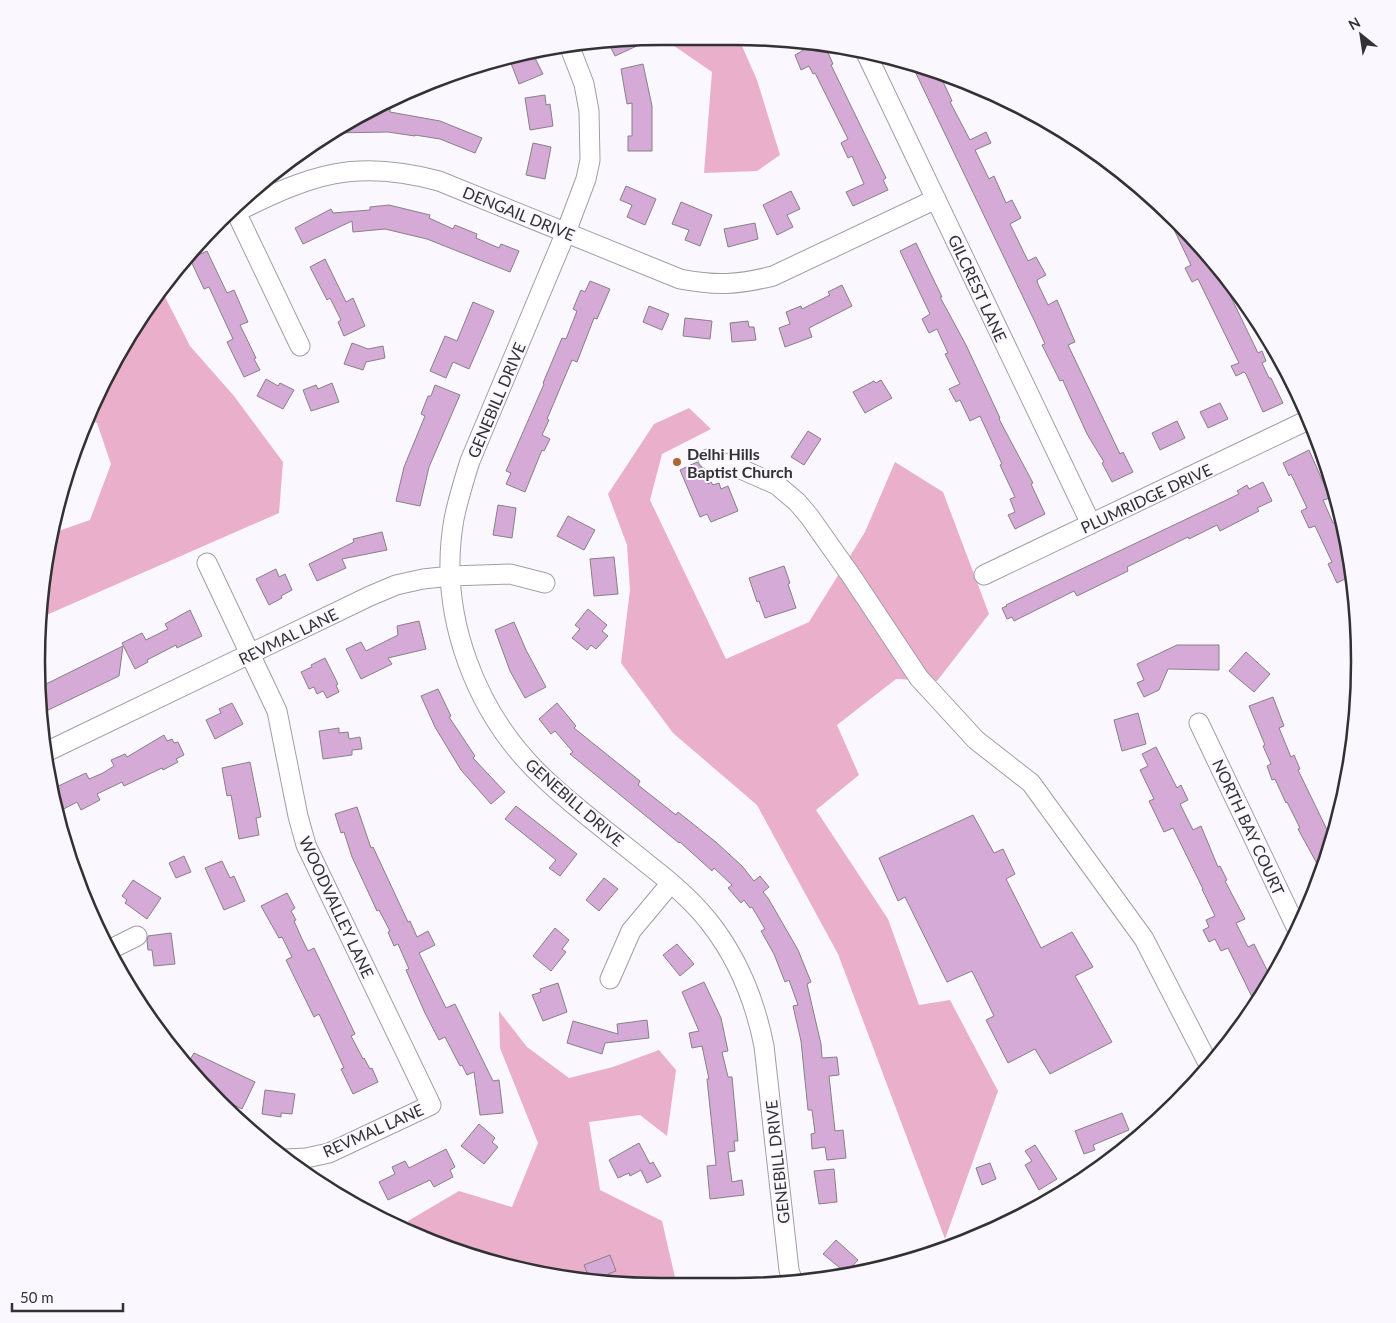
<svg xmlns="http://www.w3.org/2000/svg" width="1396" height="1323" font-family="Lato,sans-serif">
  <style>
    .forest { fill: #eaafcb }
    .building { fill: #d5aad6; stroke: #878087 }
    .lines { fill: none; stroke-linecap: round; stroke-linejoin: round }
    .minor-casing { stroke: #a19ea6; stroke-width: 21 }
    .minor { stroke: #fff; stroke-width: 19 }
    .poi-dot { fill: #a96832; stroke: #faf7ff; stroke-width: 2 }
    .labels { text-anchor: middle; dominant-baseline: central; stroke-width: 4; stroke-linejoin: round; paint-order: stroke }
    .street-label { font-size: 16px; fill: #323134; stroke: #faf7ff }
    .poi-label { font-size: 16px; font-weight: bold; fill: #323134; stroke: #faf7ff; text-anchor: start }
    .rim { fill: none; stroke: #323134; stroke-width: 2.5 }
  </style>
  <rect width="100%" height="100%" fill="#faf7ff"/>
  <path class="forest" d="M 664,36 L 738,37 L 757,80 L 780,155 L 757,171 L 704,173 L 712,72 L 667,41 Z
    M 162,291 L 190,346 L 234,396 L 283,462 L 279,513 L 42,617 L 42,580 L 53,533 L 90,520 L 111,464 L 97,423 L 88,420 L 120,349 Z
    M 689,408 L 711,429 L 662,454 L 650,500 L 726,659 L 809,622 L 865,532 L 895,462 L 943,492 L 989,614 L 937,681 L 896,679 L 837,725 L 859,775 L 816,810 L 888,919 L 919,1005 L 950,1000 L 998,1091 L 945,1239 L 838,954 L 757,805 L 673,733 L 621,663 L 630,590 L 627,545 L 608,494 L 654,424 Z
    M 499,1011 L 527,1047 L 569,1078 L 613,1067 L 659,1050 L 676,1070 L 667,1136 L 640,1115 L 589,1122 L 600,1190 L 662,1221 L 677,1286 L 661,1287 L 539,1275 L 422,1239 L 407,1231 L 408,1221 L 459,1191 L 512,1207 L 538,1143 L 500,1048 Z"/>
  <path class="building" d="M 651,37 L 652,39 L 615,56 L 608,42 Z
    M 814,44 L 825,46 L 833,64 L 831,65 L 886,178 L 883,180 L 888,190 L 853,206 L 846,192 L 864,184 L 852,156 L 848,158 L 841,143 L 848,139 L 815,73 L 813,74 L 809,66 L 801,70 L 795,55 Z
    M 528,52 L 530,58 L 534,56 L 543,74 L 519,84 L 509,58 Z
    M 911,63 L 940,75 L 952,101 L 950,102 L 970,140 L 986,132 L 991,143 L 975,150 L 989,179 L 994,176 L 1006,203 L 1012,200 L 1021,218 L 1010,224 L 1028,261 L 1036,257 L 1046,275 L 1037,280 L 1038,284 L 1048,305 L 1057,300 L 1075,342 L 1068,345 L 1120,454 L 1123,452 L 1133,472 L 1112,482 L 1102,463 L 1104,462 L 1087,434 L 1064,383 L 1063,380 L 1060,381 L 1042,345 L 1045,344 L 1035,322 Z
    M 643,64 L 652,106 L 652,151 L 628,151 L 628,136 L 632,136 L 632,103 L 627,104 L 621,69 Z
    M 545,95 L 546,105 L 550,104 L 553,126 L 530,130 L 525,98 Z
    M 390,107 L 390,112 L 440,121 L 482,138 L 475,153 L 440,139 L 415,135 L 415,136 L 388,132 L 331,133 L 378,108 Z
    M 533,143 L 551,147 L 545,179 L 526,175 Z
    M 626,186 L 656,199 L 645,225 L 627,217 L 632,205 L 620,200 Z
    M 791,191 L 800,209 L 787,215 L 793,227 L 777,235 L 763,205 Z
    M 681,202 L 712,215 L 700,246 L 685,240 L 689,230 L 672,224 Z
    M 389,205 L 430,215 L 429,218 L 453,229 L 455,225 L 477,234 L 476,238 L 499,248 L 501,244 L 519,251 L 510,272 L 427,239 L 385,229 L 353,232 L 352,221 L 303,244 L 295,228 L 331,209 L 333,213 L 370,210 L 370,207 Z
    M 1167,215 L 1205,249 L 1221,277 L 1224,276 L 1232,292 L 1229,293 L 1258,353 L 1262,351 L 1266,361 L 1262,363 L 1269,378 L 1271,378 L 1283,403 L 1263,412 L 1246,374 L 1244,372 L 1236,376 L 1231,366 L 1239,363 L 1198,279 L 1192,282 L 1185,268 L 1191,265 Z
    M 755,223 L 758,239 L 728,247 L 724,229 Z
    M 916,243 L 942,297 L 940,297 L 966,345 L 1000,418 L 999,419 L 1033,483 L 1031,484 L 1045,514 L 1015,529 L 1008,515 L 1015,512 L 1010,499 L 1015,497 L 1000,465 L 1002,464 L 980,416 L 970,421 L 960,400 L 956,402 L 949,389 L 960,384 L 945,354 L 948,353 L 937,329 L 929,333 L 922,319 L 930,314 L 900,251 Z
    M 207,251 L 227,293 L 234,290 L 248,322 L 240,325 L 256,358 L 254,359 L 260,370 L 244,377 L 227,342 L 233,339 L 209,287 L 204,289 L 190,259 Z
    M 325,259 L 346,302 L 353,298 L 365,326 L 344,336 L 338,322 L 341,320 L 330,298 L 327,300 L 310,267 Z
    M 590,281 L 610,289 L 597,319 L 594,318 L 577,362 L 572,360 L 547,419 L 549,420 L 542,435 L 550,439 L 544,451 L 542,450 L 525,492 L 506,484 L 511,473 L 506,471 L 544,384 L 543,383 L 562,338 L 566,339 L 577,311 L 573,309 L 581,290 L 585,292 Z
    M 842,285 L 852,306 L 809,328 L 812,337 L 785,347 L 779,328 L 790,324 L 786,312 L 801,306 L 802,309 L 830,295 L 828,292 Z
    M 473,302 L 494,311 L 469,369 L 453,362 L 446,378 L 430,371 L 445,336 L 457,341 Z
    M 649,306 L 669,314 L 662,330 L 643,322 Z
    M 685,318 L 712,321 L 710,339 L 683,336 Z
    M 748,321 L 749,327 L 754,327 L 756,340 L 732,342 L 730,323 Z
    M 352,343 L 368,349 L 383,346 L 385,358 L 366,362 L 363,370 L 344,364 Z
    M 266,379 L 278,386 L 280,383 L 294,390 L 283,409 L 257,396 Z
    M 881,380 L 892,398 L 865,413 L 853,392 L 874,381 L 876,383 Z
    M 332,383 L 339,402 L 311,411 L 303,390 L 316,385 L 318,389 Z
    M 435,385 L 460,395 L 429,467 L 420,506 L 396,501 L 404,467 L 425,416 L 421,414 L 428,396 L 431,396 Z
    M 1220,403 L 1228,419 L 1208,428 L 1200,412 Z
    M 1177,421 L 1185,438 L 1160,450 L 1152,433 Z
    M 808,431 L 821,439 L 804,465 L 791,457 Z
    M 1309,450 L 1330,498 L 1323,500 L 1333,523 L 1337,521 L 1344,533 L 1353,575 L 1337,583 L 1328,564 L 1332,562 L 1315,526 L 1309,528 L 1301,511 L 1307,508 L 1291,474 L 1289,476 L 1283,463 Z
    M 697,462 L 702,468 L 708,484 L 711,482 L 713,485 L 719,483 L 721,489 L 728,486 L 738,511 L 711,522 L 707,514 L 700,517 L 680,470 Z
    M 1263,482 L 1272,501 L 1257,508 L 1259,511 L 1220,531 L 1217,525 L 1189,539 L 1188,537 L 1127,567 L 1128,571 L 1077,596 L 1074,591 L 1014,621 L 1012,617 L 1007,619 L 1002,608 L 1007,606 L 1006,605 L 1239,494 L 1237,491 L 1247,485 L 1249,489 Z
    M 498,505 L 516,508 L 512,538 L 493,535 Z
    M 568,516 L 595,530 L 584,550 L 557,536 Z
    M 382,532 L 387,550 L 342,559 L 346,568 L 317,581 L 309,564 L 354,542 L 353,539 Z
    M 614,557 L 618,594 L 594,596 L 590,559 Z
    M 784,566 L 790,583 L 788,584 L 796,608 L 765,618 L 759,601 L 757,602 L 749,578 Z
    M 276,569 L 279,577 L 285,574 L 292,590 L 281,596 L 282,598 L 269,605 L 256,579 Z
    M 588,609 L 607,625 L 602,631 L 608,636 L 596,649 L 591,645 L 587,650 L 572,638 L 580,629 L 575,625 Z
    M 190,610 L 202,636 L 177,648 L 176,645 L 147,660 L 148,662 L 135,669 L 122,643 L 142,633 L 146,640 L 168,629 L 165,624 Z
    M 419,621 L 426,649 L 388,658 L 392,664 L 361,679 L 346,649 L 361,642 L 366,651 L 398,635 L 397,626 Z
    M 514,622 L 526,650 L 546,687 L 525,698 L 510,671 L 495,630 Z
    M 1177,645 L 1219,645 L 1219,670 L 1168,669 L 1159,690 L 1144,697 L 1137,683 L 1144,680 L 1137,664 Z
    M 123,646 L 119,676 L 42,713 L 42,686 Z
    M 1246,652 L 1270,674 L 1254,692 L 1229,671 Z
    M 325,658 L 338,684 L 336,685 L 339,692 L 327,698 L 323,691 L 317,694 L 314,687 L 309,689 L 301,672 L 312,667 L 311,665 Z
    M 438,689 L 451,716 L 449,717 L 475,756 L 473,758 L 505,792 L 491,804 L 461,770 L 435,727 L 421,696 Z
    M 1273,697 L 1284,726 L 1279,728 L 1291,757 L 1294,755 L 1300,769 L 1298,770 L 1332,840 L 1321,871 L 1298,829 L 1300,828 L 1287,802 L 1286,803 L 1275,779 L 1272,780 L 1267,766 L 1271,764 L 1263,746 L 1265,745 L 1249,706 Z
    M 232,703 L 243,724 L 215,739 L 206,720 L 221,713 L 219,709 Z
    M 557,703 L 576,726 L 574,728 L 640,781 L 638,785 L 676,815 L 678,812 L 717,843 L 742,866 L 754,881 L 760,876 L 769,887 L 763,892 L 768,898 L 798,950 L 811,982 L 807,984 L 821,1044 L 822,1058 L 837,1057 L 839,1075 L 829,1076 L 835,1131 L 843,1130 L 846,1158 L 827,1160 L 825,1147 L 812,1149 L 811,1134 L 815,1133 L 812,1110 L 808,1110 L 801,1041 L 793,1006 L 798,1005 L 789,980 L 785,982 L 774,954 L 761,931 L 765,929 L 752,907 L 750,908 L 744,900 L 741,903 L 728,888 L 732,885 L 714,868 L 712,871 L 680,842 L 679,843 L 570,754 L 573,752 L 555,731 L 551,734 L 539,719 Z
    M 1138,713 L 1146,744 L 1122,751 L 1114,720 Z
    M 339,728 L 339,733 L 348,732 L 349,739 L 360,737 L 362,749 L 352,750 L 352,755 L 323,759 L 319,731 Z
    M 164,735 L 167,741 L 172,739 L 174,743 L 178,742 L 184,755 L 176,759 L 178,762 L 163,770 L 162,768 L 124,786 L 122,782 L 97,794 L 100,800 L 81,810 L 77,802 L 58,812 L 52,789 L 86,773 L 89,779 L 103,773 L 114,766 L 111,760 L 125,754 L 127,757 Z
    M 1156,747 L 1177,788 L 1181,785 L 1188,800 L 1180,804 L 1193,830 L 1201,826 L 1218,867 L 1220,866 L 1227,880 L 1225,881 L 1245,919 L 1236,923 L 1248,947 L 1254,944 L 1270,976 L 1270,979 L 1255,1003 L 1228,948 L 1221,951 L 1215,939 L 1209,942 L 1203,930 L 1209,927 L 1206,920 L 1215,916 L 1202,889 L 1203,889 L 1173,828 L 1164,832 L 1149,801 L 1154,799 L 1140,770 L 1148,766 L 1142,754 Z
    M 250,762 L 261,817 L 256,818 L 259,835 L 239,839 L 231,795 L 227,796 L 222,768 Z
    M 516,806 L 577,854 L 560,876 L 549,868 L 556,860 L 505,819 Z
    M 357,807 L 371,848 L 373,847 L 408,922 L 410,921 L 417,937 L 428,931 L 435,945 L 419,953 L 446,1008 L 455,1004 L 493,1081 L 499,1080 L 503,1113 L 480,1115 L 474,1072 L 467,1075 L 462,1065 L 460,1066 L 445,1037 L 439,1040 L 425,1013 L 406,970 L 409,969 L 398,944 L 394,946 L 388,932 L 390,931 L 379,910 L 377,911 L 352,857 L 344,832 L 341,833 L 335,814 Z
    M 973,815 L 994,853 L 1003,849 L 1015,874 L 1006,879 L 1041,948 L 1072,932 L 1093,967 L 1075,976 L 1112,1042 L 1050,1074 L 1035,1049 L 1008,1063 L 986,1020 L 994,1016 L 972,971 L 947,982 L 905,897 L 898,901 L 879,858 Z
    M 184,856 L 191,872 L 176,878 L 169,863 Z
    M 222,861 L 230,878 L 234,876 L 245,901 L 224,910 L 205,868 Z
    M 604,878 L 618,889 L 599,911 L 586,900 Z
    M 133,880 L 161,898 L 147,919 L 125,903 L 127,900 L 122,896 Z
    M 287,893 L 295,908 L 291,911 L 296,920 L 294,921 L 302,939 L 308,951 L 314,948 L 355,1034 L 351,1036 L 363,1059 L 364,1058 L 370,1069 L 372,1068 L 378,1082 L 353,1094 L 341,1069 L 344,1068 L 319,1014 L 314,1017 L 286,960 L 292,957 L 282,937 L 279,938 L 261,906 Z
    M 555,928 L 569,940 L 562,949 L 566,952 L 551,971 L 533,956 Z
    M 171,933 L 175,964 L 154,966 L 152,950 L 148,950 L 147,941 L 148,936 Z
    M 677,944 L 694,964 L 680,976 L 663,955 Z
    M 704,982 L 721,1018 L 728,1051 L 722,1052 L 728,1077 L 732,1077 L 738,1141 L 734,1141 L 735,1151 L 728,1152 L 732,1182 L 742,1180 L 744,1195 L 710,1199 L 707,1166 L 716,1165 L 707,1079 L 709,1079 L 702,1046 L 692,1048 L 689,1033 L 699,1031 L 682,992 Z
    M 558,983 L 567,1012 L 543,1021 L 532,995 L 541,992 L 540,989 Z
    M 647,1020 L 649,1038 L 605,1043 L 602,1054 L 567,1043 L 573,1021 L 618,1034 L 617,1024 Z
    M 194,1053 L 255,1082 L 242,1109 L 212,1094 L 188,1063 Z
    M 265,1090 L 295,1094 L 292,1114 L 281,1113 L 281,1117 L 262,1114 Z
    M 1122,1113 L 1129,1130 L 1093,1145 L 1095,1150 L 1084,1154 L 1075,1131 Z
    M 479,1124 L 495,1138 L 492,1142 L 498,1147 L 484,1164 L 461,1146 Z
    M 639,1143 L 650,1164 L 653,1162 L 661,1176 L 647,1183 L 641,1170 L 630,1176 L 629,1173 L 618,1178 L 609,1160 Z
    M 1035,1145 L 1057,1179 L 1039,1190 L 1025,1165 L 1032,1161 L 1025,1151 Z
    M 446,1149 L 455,1167 L 450,1170 L 453,1177 L 434,1187 L 430,1180 L 388,1200 L 379,1182 L 395,1174 L 392,1167 L 405,1161 L 409,1168 Z
    M 990,1163 L 996,1179 L 982,1185 L 976,1168 Z
    M 834,1169 L 837,1202 L 819,1204 L 814,1171 Z
    M 836,1240 L 858,1260 L 846,1273 L 823,1254 Z
    M 610,1255 L 616,1271 L 608,1274 L 611,1282 L 590,1280 L 584,1265 Z"/>
  <g class="lines">
    <g class="minor-casing">
      <path id="minor" d="M 569,45 L 584,84 L 589,111 L 590,160 L 586,179 L 566,232 L 470,461 C 464,480 458,499 454,519 C 437,615 476,717 548,782 C 580,812 616,838 650,866 C 672,883 693,901 710,923 C 739,960 755,1001 764,1046 L 789,1270 L 793,1282
        M 866,53 L 1091,524
        M 300,346 L 236,212 C 311,175 354,158 439,181 L 680,279 C 717,286 737,285 773,276 L 936,199
        M 708,459 L 734,466 L 777,485 L 797,502 L 809,516 L 852,577 L 919,678 L 976,740 L 1031,783 L 1144,939 L 1209,1065
        M 207,563 L 277,711 L 298,816 L 306,845 L 431,1105 L 329,1153 L 306,1158 L 286,1159
        M 984,575 L 1308,420
        M 1199,723 L 1298,931
        M 44,753 L 370,596 L 396,585 L 423,579 L 451,576 L 510,574 L 545,583
        M 109,950 L 137,936
        M 610,979 L 631,931 L 671,883"/>
    </g>
    <use href="#minor" class="minor"/>
  </g>
  <circle class="poi-dot" cx="677" cy="462" r="5"/>
  <g class="labels">
    <g class="street-label">
      <text transform="translate(519 213) rotate(22)">DENGAIL DRIVE</text>
      <text transform="translate(978 288) rotate(65)">GILCREST LANE</text>
      <text transform="translate(496 400) rotate(-67)">GENEBILL DRIVE</text>
      <text transform="translate(1146 498) rotate(-25)">PLUMRIDGE DRIVE</text>
      <text transform="translate(288 636) rotate(-26)">REVMAL LANE</text>
      <text transform="translate(575 802) rotate(41)">GENEBILL DRIVE</text>
      <text transform="translate(1249 827) rotate(65)">NORTH BAY COURT</text>
      <text transform="translate(337 907) rotate(65)">WOODVALLEY LANE</text>
      <text transform="translate(373 1130) rotate(-24)">REVMAL LANE</text>
      <text transform="translate(777 1162) rotate(-96)">GENEBILL DRIVE</text>
    </g>
    <g class="poi-label">
      <text x="687" y="453">Delhi Hills<tspan x="687" dy="18">Baptist Church</tspan></text>
    </g>
  </g>
  <path d="M0 0H1396V1323H0ZM661 45H735A616 616 0 0 1 1351 661V662A616 616 0 0 1 735 1278H661A616 616 0 0 1 45 662V661A616 616 0 0 1 661 45Z" fill="#faf7ff" fill-rule="evenodd"/>
  <path class="rim" d="M661 45H735A616 616 0 0 1 1351 661V662A616 616 0 0 1 735 1278H661A616 616 0 0 1 45 662V661A616 616 0 0 1 661 45Z"/>
  <g transform="translate(1361 35) rotate(330)" stroke="#faf7ff" stroke-width="4" paint-order="stroke">
  <path d="M0-4L9 19L0 12L-9 19Z" fill="#323134"/>
  <text y="-8" font-size="14" font-weight="bold" text-anchor="middle" fill="#323134">N</text>
  </g>
  <path d="M12 1303v8h111v-8" fill="none" stroke="#323134" stroke-width="2.5"/>
  <text x="20" y="1303" font-size="15" fill="#323134" stroke="#faf7ff" stroke-width="4" paint-order="stroke">50 m</text>
</svg>
